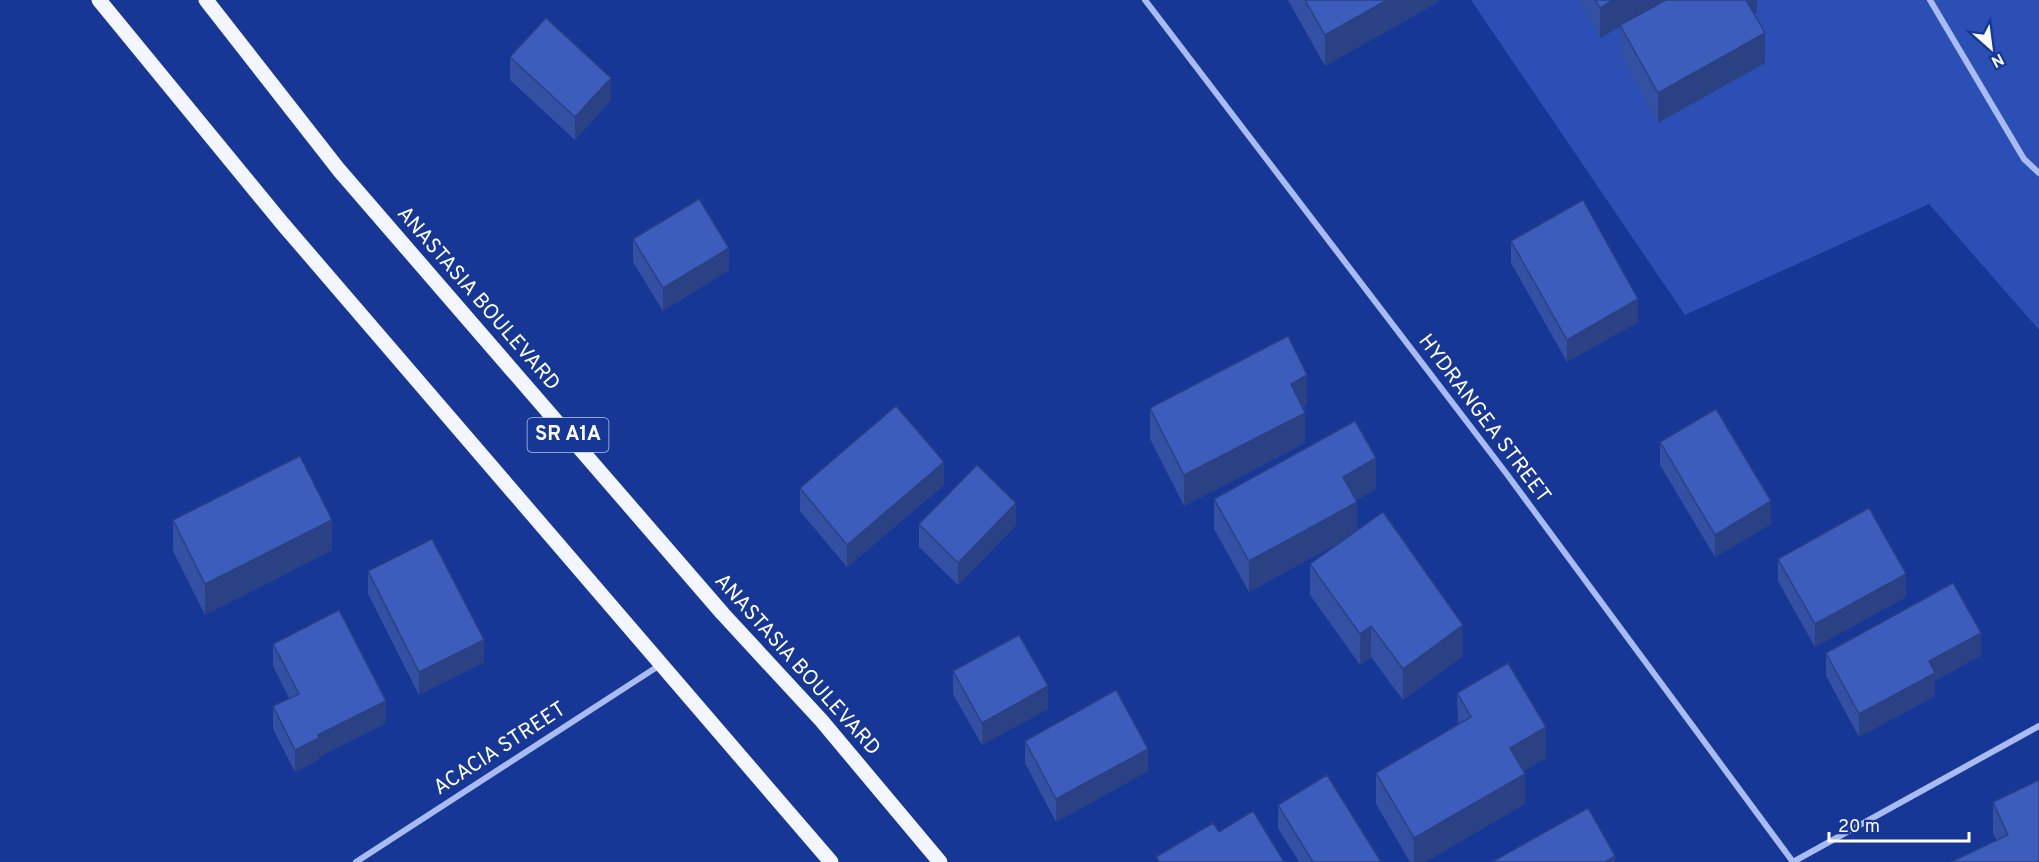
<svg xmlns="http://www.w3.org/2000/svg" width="2039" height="862" font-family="Overpass,sans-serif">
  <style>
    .green { fill: #2b4fb4 }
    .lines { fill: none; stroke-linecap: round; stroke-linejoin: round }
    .minor { stroke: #a9bcf1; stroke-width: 6 }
    .primary { stroke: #f3f5ff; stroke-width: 15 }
    .wall { fill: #3450a2 }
    .shaded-wall { fill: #2a4184 }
    .building { fill: #3c5dbc; stroke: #2a4184; stroke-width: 1.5 }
    .labels { text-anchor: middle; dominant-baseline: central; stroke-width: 4.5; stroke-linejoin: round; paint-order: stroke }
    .shield { fill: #173796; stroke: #b9c3e0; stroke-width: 1.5 }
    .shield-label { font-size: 20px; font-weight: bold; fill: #fff }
    .street-label { font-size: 21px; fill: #fff; stroke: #173796 }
  </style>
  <rect width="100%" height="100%" fill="#173796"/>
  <path class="green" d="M 1471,0 L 2039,0 L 2039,330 L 1929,204 L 1685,315 Z"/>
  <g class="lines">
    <path class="minor" d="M 1145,0 L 1506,473 L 1793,862
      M 1930,0 L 2024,159 L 2039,173
      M 356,862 L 660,665
      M 1793,862 L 2039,726"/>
    <path class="primary" d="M 99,0 L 282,223 L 831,862
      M 206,0 L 339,170 L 723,614 L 821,720 L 940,862"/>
  </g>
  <path class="wall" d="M 1288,0 L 1438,0 L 1438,2 L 1325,66 Z
    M 1578,0 L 1757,0 L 1757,12 L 1754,13 L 1765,63 L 1658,123 L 1620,56 L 1620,27 L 1600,38 Z
    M 510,57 L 611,100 L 575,140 L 510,80 Z
    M 633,239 L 729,270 L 663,311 L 633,262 Z
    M 1511,241 L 1638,322 L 1567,362 L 1511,263 Z
    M 1307,405 L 1303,408 L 1305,443 L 1184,506 L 1150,439 L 1150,408 Z
    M 1660,442 L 1771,524 L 1715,557 L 1660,465 Z
    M 944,485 L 847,567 L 800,511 L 800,488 Z
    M 1376,489 L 1356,500 L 1357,531 L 1463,656 L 1403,700 L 1371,657 L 1360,665 L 1310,595 L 1310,564 L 1347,538 L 1249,592 L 1214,529 L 1214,499 Z
    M 173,520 L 332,550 L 205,615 L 173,551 Z
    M 919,524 L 1016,525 L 958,585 L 919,547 Z
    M 1778,559 L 1906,597 L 1815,647 L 1778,581 Z
    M 368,571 L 484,662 L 419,695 L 368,594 Z
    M 273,644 L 386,723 L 319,757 L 319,760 L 295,772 L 273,729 L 273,706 L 289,698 L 273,666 Z
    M 1826,653 L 1981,655 L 1935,681 L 1935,696 L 1859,737 L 1826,676 Z
    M 953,671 L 1048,709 L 982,745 L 953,694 Z
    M 1457,693 L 1546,758 L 1523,771 L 1525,804 L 1425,862 L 1410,862 L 1376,804 L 1376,773 L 1458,725 Z
    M 1025,741 L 1148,771 L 1056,822 L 1025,763 Z
    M 1993,802 L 2039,862 L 1997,841 L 1993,833 Z
    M 1278,805 L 1381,862 L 1299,862 L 1278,828 Z"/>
  <path class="shaded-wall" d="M 1387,0 L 1438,0 L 1438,2 L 1325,66 L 1325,35 Z
    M 1613,0 L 1668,0 L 1600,38 L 1600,8 Z
    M 1740,0 L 1757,0 L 1757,12 L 1740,20 Z
    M 1765,33 L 1765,63 L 1658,123 L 1658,93 Z
    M 611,78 L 611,100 L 575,140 L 575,117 Z
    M 729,248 L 729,270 L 663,311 L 663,288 Z
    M 1638,299 L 1638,322 L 1567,362 L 1567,340 Z
    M 1307,375 L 1307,405 L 1291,414 L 1291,384 Z
    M 1305,413 L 1305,443 L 1184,506 L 1184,475 Z
    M 1376,458 L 1376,489 L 1343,508 L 1343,477 Z
    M 944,462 L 944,485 L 847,567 L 847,545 Z
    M 1771,501 L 1771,524 L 1715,557 L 1715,535 Z
    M 1357,502 L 1357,532 L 1249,592 L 1249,561 Z
    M 1016,503 L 1016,525 L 958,585 L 958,563 Z
    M 332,520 L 332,550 L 205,615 L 205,584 Z
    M 1906,574 L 1906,597 L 1815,647 L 1815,624 Z
    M 1463,625 L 1463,656 L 1403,700 L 1403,669 Z
    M 1371,626 L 1371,657 L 1360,665 L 1360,634 Z
    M 1981,633 L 1981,655 L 1935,681 L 1935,696 L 1859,737 L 1859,714 L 1929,661 Z
    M 484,640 L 484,662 L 419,695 L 419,672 Z
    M 1048,686 L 1048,709 L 982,745 L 982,723 Z
    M 386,701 L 386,723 L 319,757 L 319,760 L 295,772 L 295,750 L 318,735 Z
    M 1546,727 L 1546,758 L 1510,779 L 1510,748 Z
    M 1148,749 L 1148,771 L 1056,822 L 1056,799 Z
    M 1525,774 L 1525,804 L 1425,862 L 1414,862 L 1414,838 Z
    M 1615,856 L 1615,862 L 1605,862 Z"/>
  <path class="building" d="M 1305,0 L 1387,0 L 1325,35 Z
    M 1595,0 L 1613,0 L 1600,8 Z
    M 1666,0 L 1746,0 L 1765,33 L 1658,93 L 1620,25 Z
    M 546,18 L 611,78 L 575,117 L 510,57 Z
    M 699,199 L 729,248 L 663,288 L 633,239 Z
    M 1583,200 L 1638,299 L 1567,340 L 1511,241 Z
    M 1288,336 L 1307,375 L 1291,384 L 1305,413 L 1184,475 L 1150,408 Z
    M 896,406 L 944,462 L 847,545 L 800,488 Z
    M 1716,409 L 1771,501 L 1715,535 L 1660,442 Z
    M 1355,421 L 1376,458 L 1343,477 L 1357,502 L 1249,561 L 1214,499 Z
    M 300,456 L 332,520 L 205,584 L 173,520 Z
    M 977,465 L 1016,503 L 958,563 L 919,524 Z
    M 1869,508 L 1906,574 L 1815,624 L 1778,559 Z
    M 1383,512 L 1463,625 L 1403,669 L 1371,626 L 1360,634 L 1310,564 Z
    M 432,539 L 484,640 L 419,672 L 368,571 Z
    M 1953,583 L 1981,633 L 1929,661 L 1935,673 L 1859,714 L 1826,653 Z
    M 339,610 L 386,701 L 318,735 L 319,738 L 295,750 L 273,706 L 299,694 L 273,644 Z
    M 1019,635 L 1048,686 L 982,723 L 953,671 Z
    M 1508,663 L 1546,727 L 1510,748 L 1525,774 L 1414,838 L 1376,773 L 1471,717 L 1457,693 Z
    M 1116,690 L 1148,749 L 1056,799 L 1025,741 Z
    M 1327,775 L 1381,862 L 1313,862 L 1278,805 Z
    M 2039,780 L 2039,862 L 1951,862 L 2008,835 L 1993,802 Z
    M 1588,808 L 1615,856 L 1605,862 L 1492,862 Z
    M 1253,811 L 1284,862 L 1159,862 L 1156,857 L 1213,823 L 1219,832 Z"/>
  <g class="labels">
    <rect class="shield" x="527.5" y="418" width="81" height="34" rx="4.5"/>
    <g class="shield-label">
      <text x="568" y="435">SR A1A</text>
    </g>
    <g class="street-label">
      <text transform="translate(478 299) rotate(49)">ANASTASIA BOULEVARD</text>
      <text transform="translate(1484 419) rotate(53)">HYDRANGEA STREET</text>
      <text transform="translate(797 665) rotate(48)">ANASTASIA BOULEVARD</text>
      <text transform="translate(500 749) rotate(-33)">ACACIA STREET</text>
    </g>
  </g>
  <g transform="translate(1991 48) rotate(152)" stroke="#173796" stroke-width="4.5" paint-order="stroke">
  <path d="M0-4.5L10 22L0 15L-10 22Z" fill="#ffffff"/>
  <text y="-9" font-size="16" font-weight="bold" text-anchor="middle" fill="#ffffff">N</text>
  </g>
  <path d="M1829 832v9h140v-9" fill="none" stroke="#ffffff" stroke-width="3"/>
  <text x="1838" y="832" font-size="18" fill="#ffffff" stroke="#173796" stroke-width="4.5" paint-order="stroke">20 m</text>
</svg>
